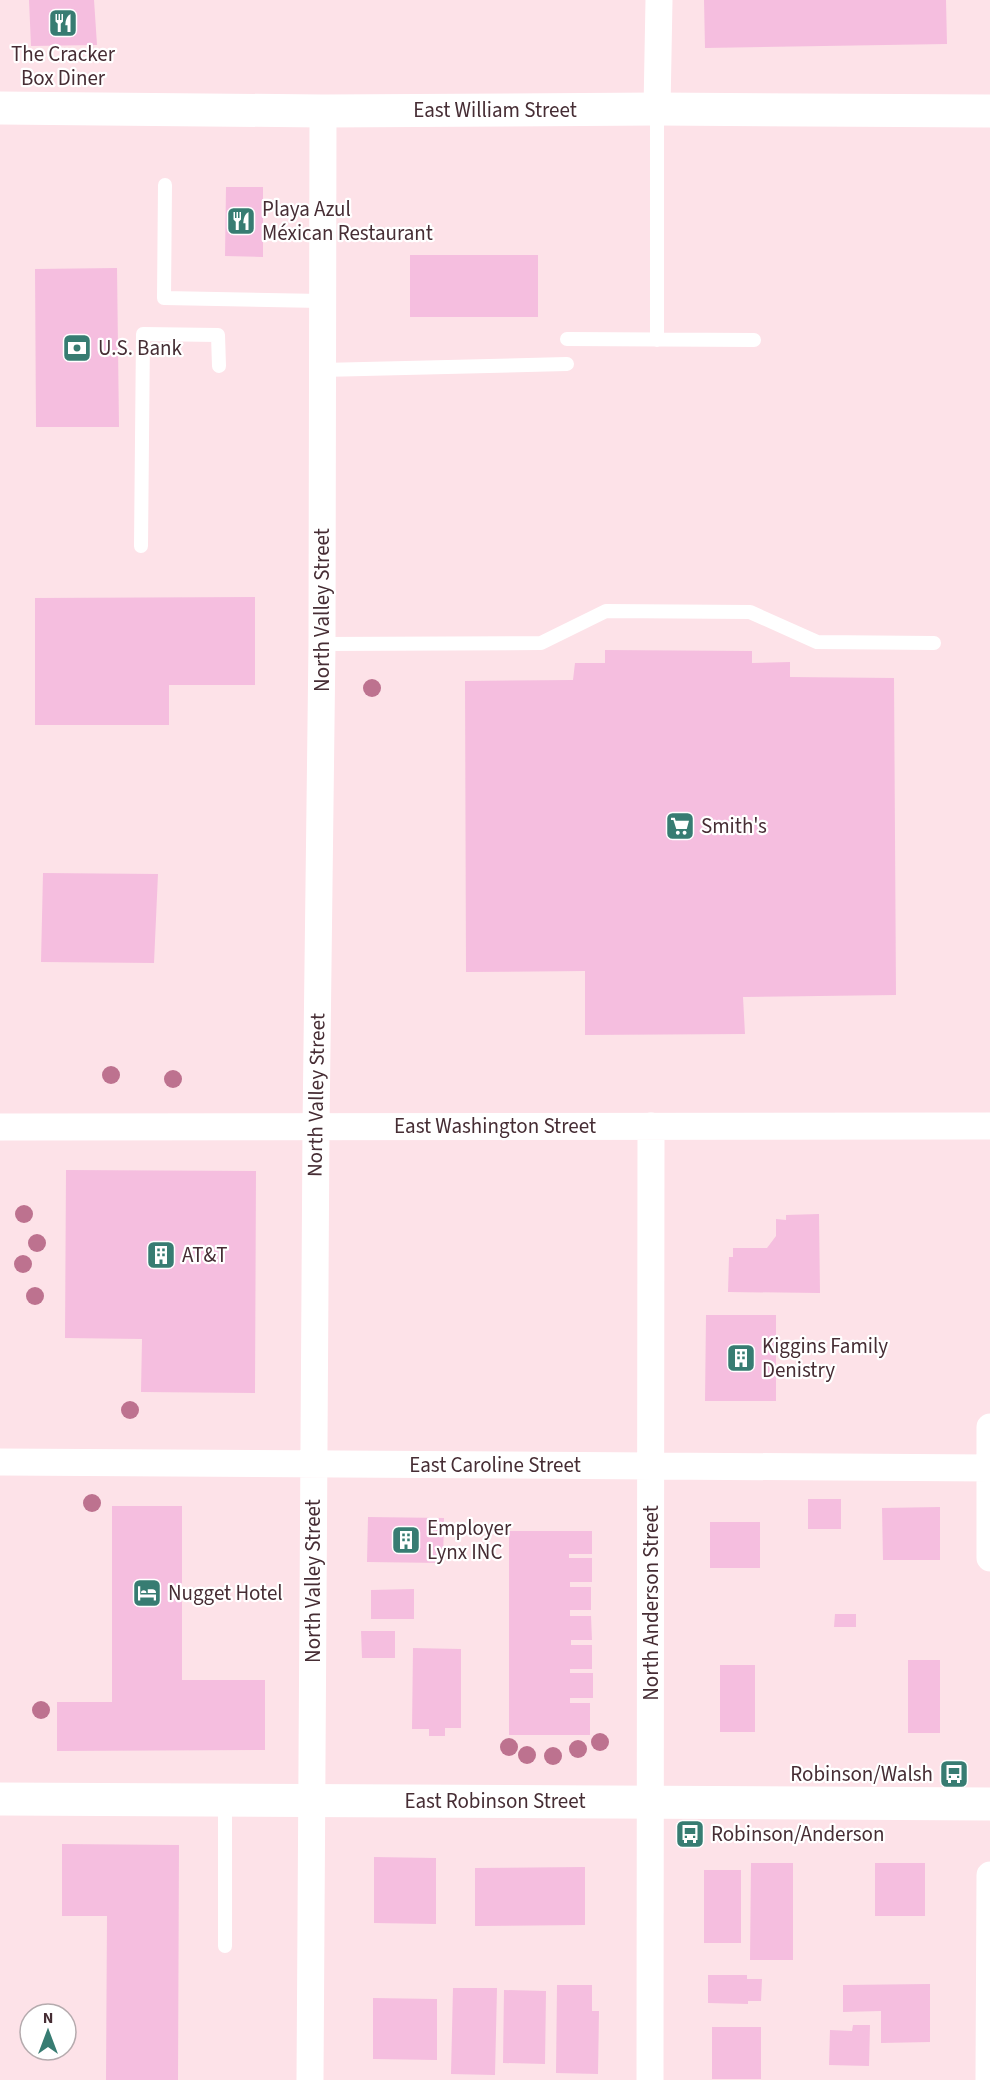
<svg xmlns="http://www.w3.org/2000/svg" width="990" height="2080" font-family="'Source Sans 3',sans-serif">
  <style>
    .building { fill: #f5bedf }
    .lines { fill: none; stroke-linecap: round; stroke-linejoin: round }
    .lane { stroke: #fff; stroke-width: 14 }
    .street { stroke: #fff; stroke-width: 27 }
    .secondary { stroke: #fff; stroke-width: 33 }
    .primary { stroke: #fff; stroke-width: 33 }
    .tree { fill: #bd728f }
    .labels { text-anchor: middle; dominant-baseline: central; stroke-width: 4.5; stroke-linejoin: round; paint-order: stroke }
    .poi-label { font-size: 21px; fill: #462d34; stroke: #fff; text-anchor: start }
    .street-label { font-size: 21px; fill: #462d34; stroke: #fff }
  </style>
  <rect width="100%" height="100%" fill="#fde2e8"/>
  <path class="building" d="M 29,0 L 94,0 L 97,45 L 31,46 Z
    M 704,0 L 946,0 L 947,44 L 705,48 Z
    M 226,187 L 263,187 L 263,257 L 225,256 Z
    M 410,255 L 538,255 L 538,317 L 410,317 Z
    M 117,268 L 119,427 L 36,427 L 35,269 Z
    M 255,597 L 255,685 L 169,685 L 169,725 L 35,725 L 35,598 Z
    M 605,650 L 752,651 L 752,663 L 790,662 L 790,677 L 894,678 L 896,995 L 743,997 L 745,1034 L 585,1035 L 585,971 L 466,972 L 465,681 L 573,680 L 575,663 L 605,663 Z
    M 43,873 L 158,874 L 154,963 L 41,962 Z
    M 66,1170 L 256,1171 L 255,1393 L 141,1392 L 142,1339 L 65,1338 Z
    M 819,1214 L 820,1293 L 728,1292 L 729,1257 L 733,1257 L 733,1248 L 767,1248 L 776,1236 L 776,1219 L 786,1220 L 786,1215 Z
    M 706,1315 L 776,1315 L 776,1401 L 705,1401 Z
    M 808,1499 L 841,1499 L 841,1529 L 808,1529 Z
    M 112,1506 L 182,1506 L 182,1680 L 265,1680 L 265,1750 L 57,1751 L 57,1702 L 112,1702 Z
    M 940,1507 L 940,1560 L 883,1560 L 882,1508 Z
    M 368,1517 L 444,1518 L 443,1563 L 367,1562 Z
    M 710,1522 L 760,1522 L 760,1568 L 710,1568 Z
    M 509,1531 L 592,1531 L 592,1554 L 569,1554 L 569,1558 L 592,1558 L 592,1582 L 570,1582 L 570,1587 L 591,1587 L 591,1610 L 570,1610 L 570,1616 L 591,1616 L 592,1640 L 571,1640 L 571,1645 L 592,1645 L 592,1669 L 570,1669 L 570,1673 L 593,1673 L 593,1698 L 570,1698 L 570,1703 L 590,1703 L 590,1735 L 509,1735 Z
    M 414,1589 L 414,1619 L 371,1619 L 371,1590 Z
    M 835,1614 L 856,1614 L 856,1627 L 834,1627 Z
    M 361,1631 L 395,1631 L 395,1658 L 362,1658 Z
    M 413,1648 L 461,1649 L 461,1728 L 445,1728 L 445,1736 L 429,1736 L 429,1729 L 412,1729 Z
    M 908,1660 L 940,1660 L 940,1733 L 908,1733 Z
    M 720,1665 L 755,1665 L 755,1732 L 720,1732 Z
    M 62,1844 L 179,1845 L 178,2080 L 106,2080 L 107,1916 L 62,1916 Z
    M 374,1857 L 436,1858 L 436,1924 L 374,1923 Z
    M 751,1863 L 793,1863 L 793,1960 L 750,1960 Z
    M 875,1863 L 925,1863 L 925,1916 L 875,1916 Z
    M 585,1867 L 585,1925 L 475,1926 L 475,1868 Z
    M 704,1870 L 741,1870 L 741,1943 L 704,1943 Z
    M 708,1975 L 747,1975 L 747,1979 L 762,1979 L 761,2001 L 748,2001 L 748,2004 L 708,2003 Z
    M 930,1984 L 930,2042 L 881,2043 L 881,2011 L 843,2012 L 843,1985 Z
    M 557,1985 L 592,1985 L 592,2011 L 599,2011 L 598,2074 L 556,2073 Z
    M 453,1988 L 497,1988 L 495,2075 L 451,2074 Z
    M 504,1990 L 546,1991 L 545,2064 L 503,2063 Z
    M 373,1998 L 437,1999 L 437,2060 L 373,2059 Z
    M 853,2025 L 870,2025 L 869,2066 L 829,2065 L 830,2030 L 852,2031 Z
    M 712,2027 L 761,2027 L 761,2079 L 712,2079 Z"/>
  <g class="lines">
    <path class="lane" d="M 657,109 L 657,340
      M 165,185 L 164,298 L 322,301
      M 567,339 L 754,340
      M 322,370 L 567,364
      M 141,546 L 143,334 L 218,335 L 219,366
      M 322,644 L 541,643 L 606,611 L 750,612 L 817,642 L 934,643
      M 225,1800 L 225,1946"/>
    <path class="street" d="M 657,109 L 659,0
      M 0,1127 L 990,1126
      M 990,1427 L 990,1558
      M 0,1462 L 990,1468
      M 310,2080 L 316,1127 L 322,644 L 323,111
      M 650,2080 L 651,1126
      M 989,2080 L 990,1875"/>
    <path class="secondary" d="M 0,1799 L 990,1804"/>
    <path class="primary" d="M 0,108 L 323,111 L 657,109 L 990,111"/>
  </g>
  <g class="tree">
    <circle cx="372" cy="688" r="9"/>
    <circle cx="111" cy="1075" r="9"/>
    <circle cx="173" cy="1079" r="9"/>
    <circle cx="24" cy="1214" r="9"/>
    <circle cx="37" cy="1243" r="9"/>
    <circle cx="23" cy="1264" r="9"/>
    <circle cx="35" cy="1296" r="9"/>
    <circle cx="130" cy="1410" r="9"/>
    <circle cx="92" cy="1503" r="9"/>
    <circle cx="41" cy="1710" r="9"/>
    <circle cx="600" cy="1742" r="9"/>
    <circle cx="509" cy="1747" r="9"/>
    <circle cx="578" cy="1749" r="9"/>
    <circle cx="527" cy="1755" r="9"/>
    <circle cx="553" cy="1756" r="9"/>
  </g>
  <defs>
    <g id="restaurant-square" transform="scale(1.5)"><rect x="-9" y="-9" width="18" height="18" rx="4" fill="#377c72" stroke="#fff"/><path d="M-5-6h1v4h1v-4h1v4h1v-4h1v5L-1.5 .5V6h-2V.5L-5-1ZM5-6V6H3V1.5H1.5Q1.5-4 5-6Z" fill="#fff"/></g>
    <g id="bank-square" transform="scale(1.5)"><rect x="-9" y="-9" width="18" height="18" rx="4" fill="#377c72" stroke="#fff"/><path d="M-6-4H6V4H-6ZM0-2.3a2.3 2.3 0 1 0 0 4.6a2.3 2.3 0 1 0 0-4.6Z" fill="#fff"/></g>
    <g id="supermarket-square" transform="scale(1.5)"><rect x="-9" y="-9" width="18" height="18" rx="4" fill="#377c72" stroke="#fff"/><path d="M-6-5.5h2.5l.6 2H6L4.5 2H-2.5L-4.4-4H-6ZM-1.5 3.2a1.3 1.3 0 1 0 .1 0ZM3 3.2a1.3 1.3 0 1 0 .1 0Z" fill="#fff"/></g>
    <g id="building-square" transform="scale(1.5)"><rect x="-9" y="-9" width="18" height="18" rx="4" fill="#377c72" stroke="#fff"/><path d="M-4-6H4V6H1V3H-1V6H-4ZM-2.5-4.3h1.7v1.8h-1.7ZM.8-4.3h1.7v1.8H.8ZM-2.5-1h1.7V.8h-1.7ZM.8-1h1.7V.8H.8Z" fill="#fff"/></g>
    <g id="hotel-square" transform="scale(1.5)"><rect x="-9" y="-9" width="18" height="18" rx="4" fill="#377c72" stroke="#fff"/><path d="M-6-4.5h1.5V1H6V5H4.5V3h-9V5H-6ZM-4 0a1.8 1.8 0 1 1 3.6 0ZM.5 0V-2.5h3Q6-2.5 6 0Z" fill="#fff"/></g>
    <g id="bus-square" transform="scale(1.5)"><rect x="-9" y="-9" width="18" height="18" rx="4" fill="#377c72" stroke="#fff"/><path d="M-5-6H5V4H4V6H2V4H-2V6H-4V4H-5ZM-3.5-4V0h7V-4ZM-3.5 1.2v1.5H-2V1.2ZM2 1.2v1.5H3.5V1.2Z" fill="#fff"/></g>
  </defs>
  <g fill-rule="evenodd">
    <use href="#restaurant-square" x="63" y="23"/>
    <use href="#restaurant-square" x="241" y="221"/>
    <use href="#bank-square" x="77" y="348"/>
    <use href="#supermarket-square" x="680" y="826"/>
    <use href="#building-square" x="161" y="1255"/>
    <use href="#building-square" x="741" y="1358"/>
    <use href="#building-square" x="406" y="1540"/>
    <use href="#hotel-square" x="147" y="1593"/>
    <use href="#bus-square" x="954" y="1774"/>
    <use href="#bus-square" x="690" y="1834"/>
  </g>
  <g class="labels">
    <g class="poi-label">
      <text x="63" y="54" text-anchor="middle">The Cracker<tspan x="63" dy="24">Box Diner</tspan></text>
      <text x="262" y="209">Playa Azul<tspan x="262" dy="24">Méxican Restaurant</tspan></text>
      <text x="98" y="348">U.S. Bank</text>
      <text x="701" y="826">Smith's</text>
      <text x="182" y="1255">AT&amp;T</text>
      <text x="762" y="1346">Kiggins Family<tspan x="762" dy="24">Denistry</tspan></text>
      <text x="427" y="1528">Employer<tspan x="427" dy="24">Lynx INC</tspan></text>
      <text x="168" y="1593">Nugget Hotel</text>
      <text x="933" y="1774" text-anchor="end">Robinson/Walsh</text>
      <text x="711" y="1834">Robinson/Anderson</text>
    </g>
    <g class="street-label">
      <text x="495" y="110">East William Street</text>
      <text transform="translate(322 610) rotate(-90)">North Valley Street</text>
      <text transform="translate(316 1095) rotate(-89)">North Valley Street</text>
      <text x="495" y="1126">East Washington Street</text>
      <text x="495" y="1465">East Caroline Street</text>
      <text transform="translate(313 1581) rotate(-90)">North Valley Street</text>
      <text transform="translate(651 1603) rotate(-90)">North Anderson Street</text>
      <text x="495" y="1801">East Robinson Street</text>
    </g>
  </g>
  <g transform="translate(48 2032)"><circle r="28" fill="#ffffff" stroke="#b5abae" stroke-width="1.5"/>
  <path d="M0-4.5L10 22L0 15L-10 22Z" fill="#377c72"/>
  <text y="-9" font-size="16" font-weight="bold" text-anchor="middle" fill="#462d34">N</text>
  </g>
</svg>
